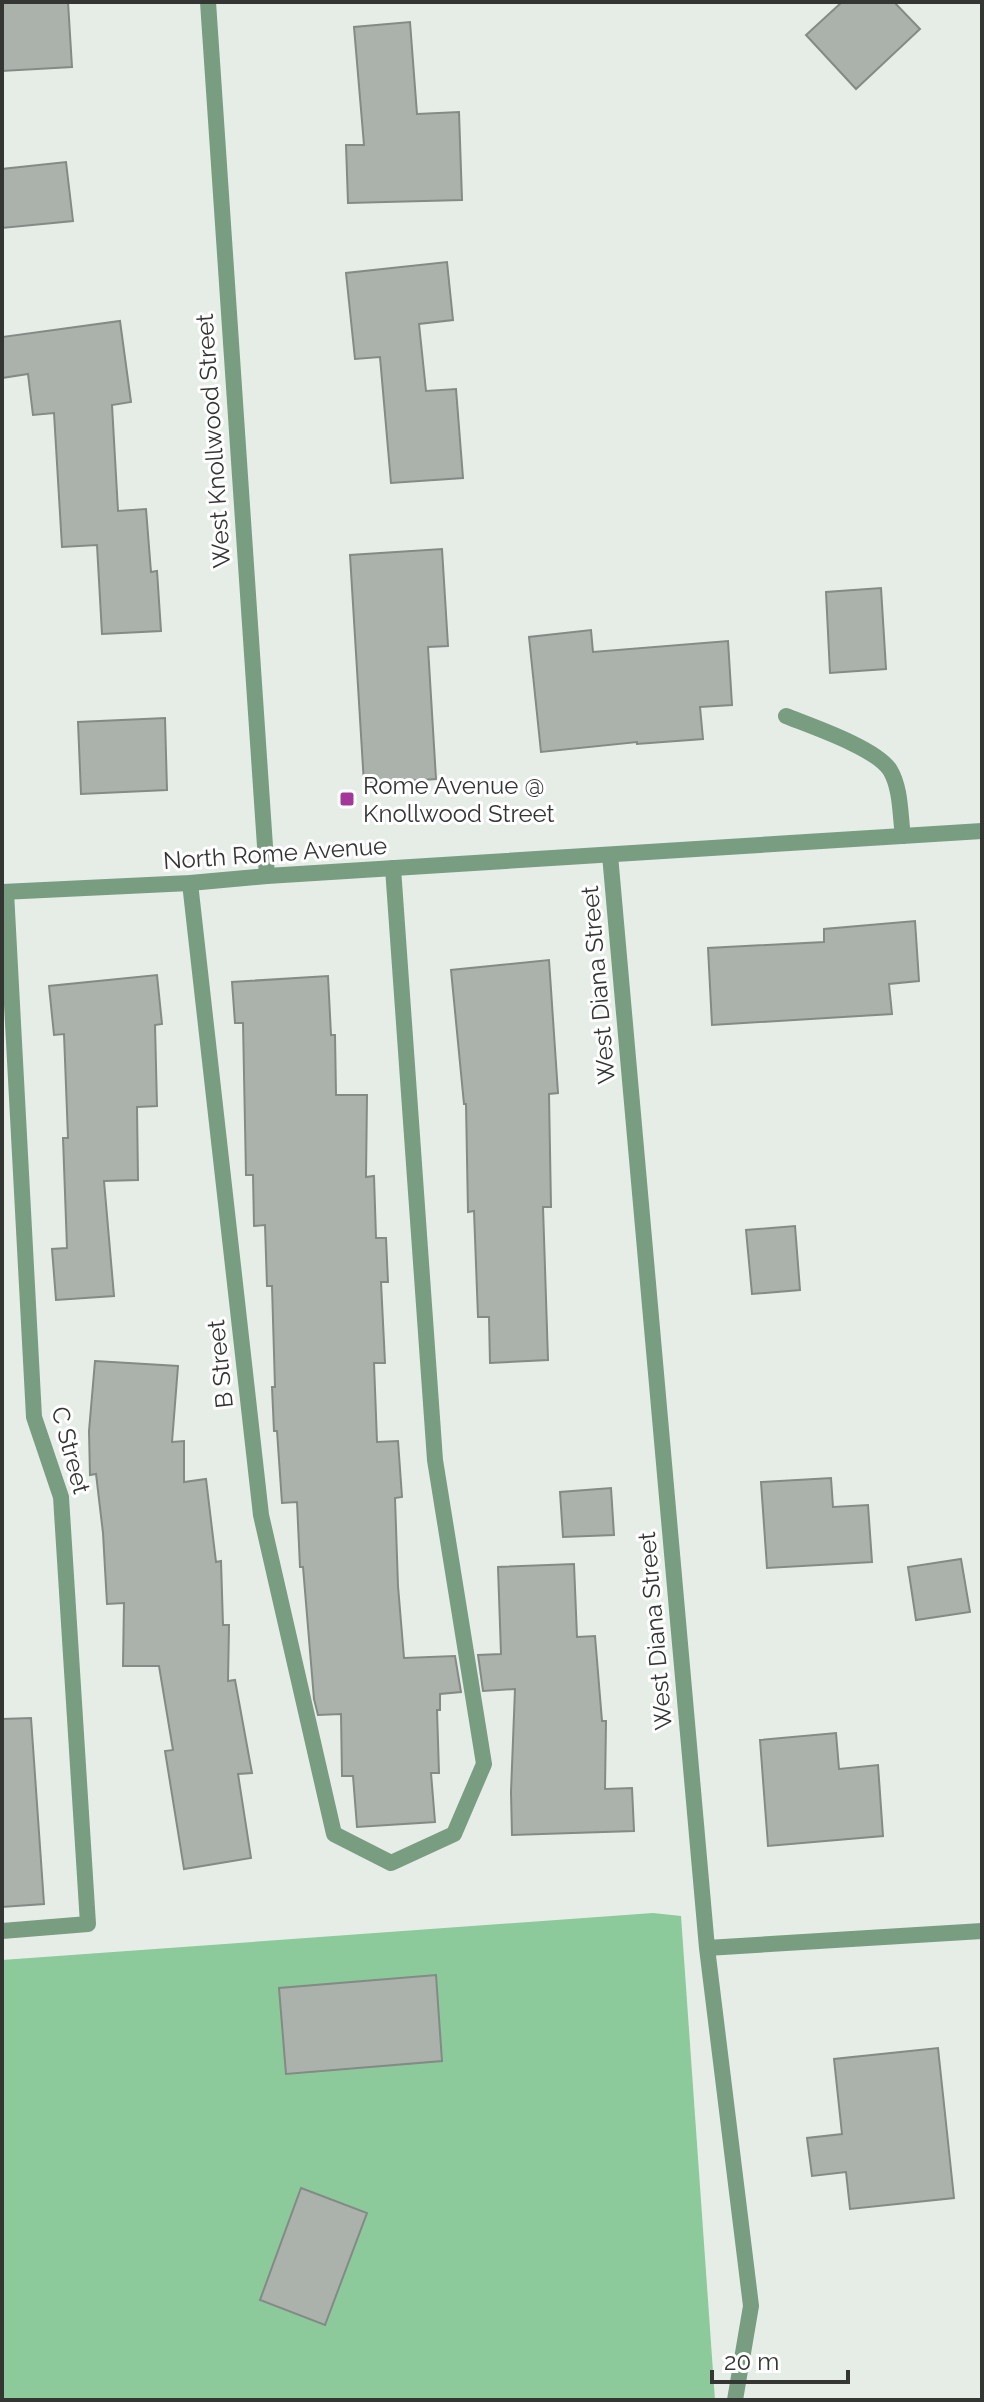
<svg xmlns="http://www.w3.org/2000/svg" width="984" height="2402" font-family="Raleway,sans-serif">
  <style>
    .green { fill: #8cc99b }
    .building { fill: #abb2ac; stroke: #848a85; stroke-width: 2 }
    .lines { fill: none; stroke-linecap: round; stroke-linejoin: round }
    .service { stroke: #799d81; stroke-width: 16 }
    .minor { stroke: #799d81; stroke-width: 16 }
    .tertiary { stroke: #799d81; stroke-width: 16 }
    .poi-dot { fill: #a33898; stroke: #fff; stroke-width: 3 }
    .labels { text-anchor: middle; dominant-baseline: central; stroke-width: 6; stroke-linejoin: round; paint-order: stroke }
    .street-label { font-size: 24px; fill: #343634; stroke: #fff }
    .poi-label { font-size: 24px; fill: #343634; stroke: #fff; text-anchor: start }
  </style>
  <rect width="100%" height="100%" fill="#e6ede7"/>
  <path class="green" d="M 653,1913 L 681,1916 L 715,2400 L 2,2400 L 2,1960 Z"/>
  <path class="building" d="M 2,2 L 68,2 L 72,67 L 2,71 Z
    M 842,2 L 894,2 L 920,29 L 856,89 L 806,35 Z
    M 410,22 L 417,114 L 459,112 L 462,200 L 348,203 L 346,145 L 364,145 L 354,27 Z
    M 66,162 L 73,221 L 2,228 L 2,169 Z
    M 447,262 L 453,320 L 419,324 L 426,391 L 456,389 L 463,478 L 391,483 L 380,357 L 355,359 L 346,273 Z
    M 120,321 L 131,402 L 112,405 L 118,511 L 146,509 L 151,572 L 157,571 L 161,631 L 102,634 L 97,545 L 62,547 L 54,413 L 33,415 L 28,374 L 2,378 L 2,337 Z
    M 442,549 L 448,646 L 428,647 L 436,779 L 364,784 L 350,555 Z
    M 881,588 L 886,669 L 830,673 L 826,592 Z
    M 591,630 L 593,652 L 728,641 L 732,705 L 700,707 L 703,739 L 637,744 L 637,742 L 541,752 L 529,637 Z
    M 165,718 L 167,790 L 81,794 L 78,722 Z
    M 915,921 L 919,981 L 889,984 L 892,1014 L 712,1025 L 708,948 L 824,942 L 824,929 Z
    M 549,960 L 558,1093 L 549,1094 L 551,1207 L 543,1207 L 548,1360 L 490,1363 L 489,1317 L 478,1317 L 474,1211 L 468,1212 L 466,1104 L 464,1104 L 451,970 Z
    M 157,975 L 162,1024 L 155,1025 L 157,1106 L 137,1107 L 138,1180 L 104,1181 L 114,1296 L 56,1300 L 52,1249 L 67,1248 L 63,1138 L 68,1138 L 64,1034 L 54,1035 L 49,986 Z
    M 328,976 L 331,1035 L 335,1035 L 336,1095 L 367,1095 L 366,1177 L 374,1176 L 376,1238 L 386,1238 L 388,1282 L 381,1282 L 385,1363 L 374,1363 L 377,1442 L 398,1441 L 402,1497 L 395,1498 L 398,1586 L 404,1658 L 455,1656 L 461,1692 L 440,1694 L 440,1710 L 437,1710 L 439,1773 L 431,1773 L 435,1822 L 357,1827 L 353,1776 L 342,1776 L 341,1714 L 318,1715 L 314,1699 L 303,1567 L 300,1567 L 297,1502 L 282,1503 L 277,1431 L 274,1431 L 272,1387 L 275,1387 L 272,1286 L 267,1286 L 265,1225 L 254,1226 L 253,1175 L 246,1175 L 243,1023 L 235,1023 L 232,982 Z
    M 795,1226 L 800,1290 L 752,1294 L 746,1230 Z
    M 95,1361 L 178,1366 L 172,1442 L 184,1441 L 184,1482 L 206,1479 L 216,1562 L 221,1561 L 223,1625 L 229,1625 L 228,1681 L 235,1680 L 252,1773 L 238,1774 L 251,1858 L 184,1869 L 165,1751 L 173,1750 L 159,1666 L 123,1666 L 124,1603 L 107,1604 L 103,1533 L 96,1474 L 90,1475 L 89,1431 Z
    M 831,1478 L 833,1507 L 868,1505 L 872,1562 L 767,1568 L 761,1482 Z
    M 611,1488 L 614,1535 L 563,1537 L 560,1492 Z
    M 961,1559 L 970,1612 L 916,1620 L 908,1567 Z
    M 574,1564 L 577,1637 L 595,1636 L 602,1721 L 606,1721 L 605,1789 L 632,1788 L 634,1831 L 512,1835 L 511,1792 L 515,1689 L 483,1691 L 478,1655 L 501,1654 L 498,1567 Z
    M 31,1718 L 44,1904 L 2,1907 L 2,1719 Z
    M 836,1733 L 839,1769 L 878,1765 L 883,1836 L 768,1846 L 760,1740 Z
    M 436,1975 L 442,2061 L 286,2074 L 279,1988 Z
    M 938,2048 L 954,2198 L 850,2209 L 846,2172 L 812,2176 L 807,2138 L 842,2134 L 834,2059 Z
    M 301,2188 L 367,2213 L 325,2325 L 260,2300 Z"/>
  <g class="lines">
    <path class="service" d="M 786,716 C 811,726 876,748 890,770 C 901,788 900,815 903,836"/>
    <path class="minor" d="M 208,2 L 267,876
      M 610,855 L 707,1948 L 751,2306 L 735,2400
      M 190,883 L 261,1515 L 334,1834 L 391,1863 L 454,1834 L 484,1764 L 435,1460 L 393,868
      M 2,1931 L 88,1924 L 61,1497 L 34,1417 L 6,892
      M 707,1948 L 982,1931"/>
    <path class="tertiary" d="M 2,892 L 190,883 L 267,876 L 982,831"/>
  </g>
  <rect class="poi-dot" x="339" y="791" width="16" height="16" rx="4"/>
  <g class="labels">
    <g class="street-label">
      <text transform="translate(213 441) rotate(-94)">West Knollwood Street</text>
      <text transform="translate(275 853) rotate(-4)">North Rome Avenue</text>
      <text transform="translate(598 985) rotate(-95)">West Diana Street</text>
      <text transform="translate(220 1364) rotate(-96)">B Street</text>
      <text transform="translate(71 1450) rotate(75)">C Street</text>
      <text transform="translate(655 1631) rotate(-95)">West Diana Street</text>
    </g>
    <g class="poi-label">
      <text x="363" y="785">Rome Avenue @<tspan x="363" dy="28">Knollwood Street</tspan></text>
    </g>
  </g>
  <rect width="984" height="2402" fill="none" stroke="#343634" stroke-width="8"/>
  <path d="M712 2370v12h136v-12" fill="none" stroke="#343634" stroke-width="4"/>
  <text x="724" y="2370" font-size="24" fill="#343634" stroke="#ffffff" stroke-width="6" paint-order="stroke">20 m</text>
</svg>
